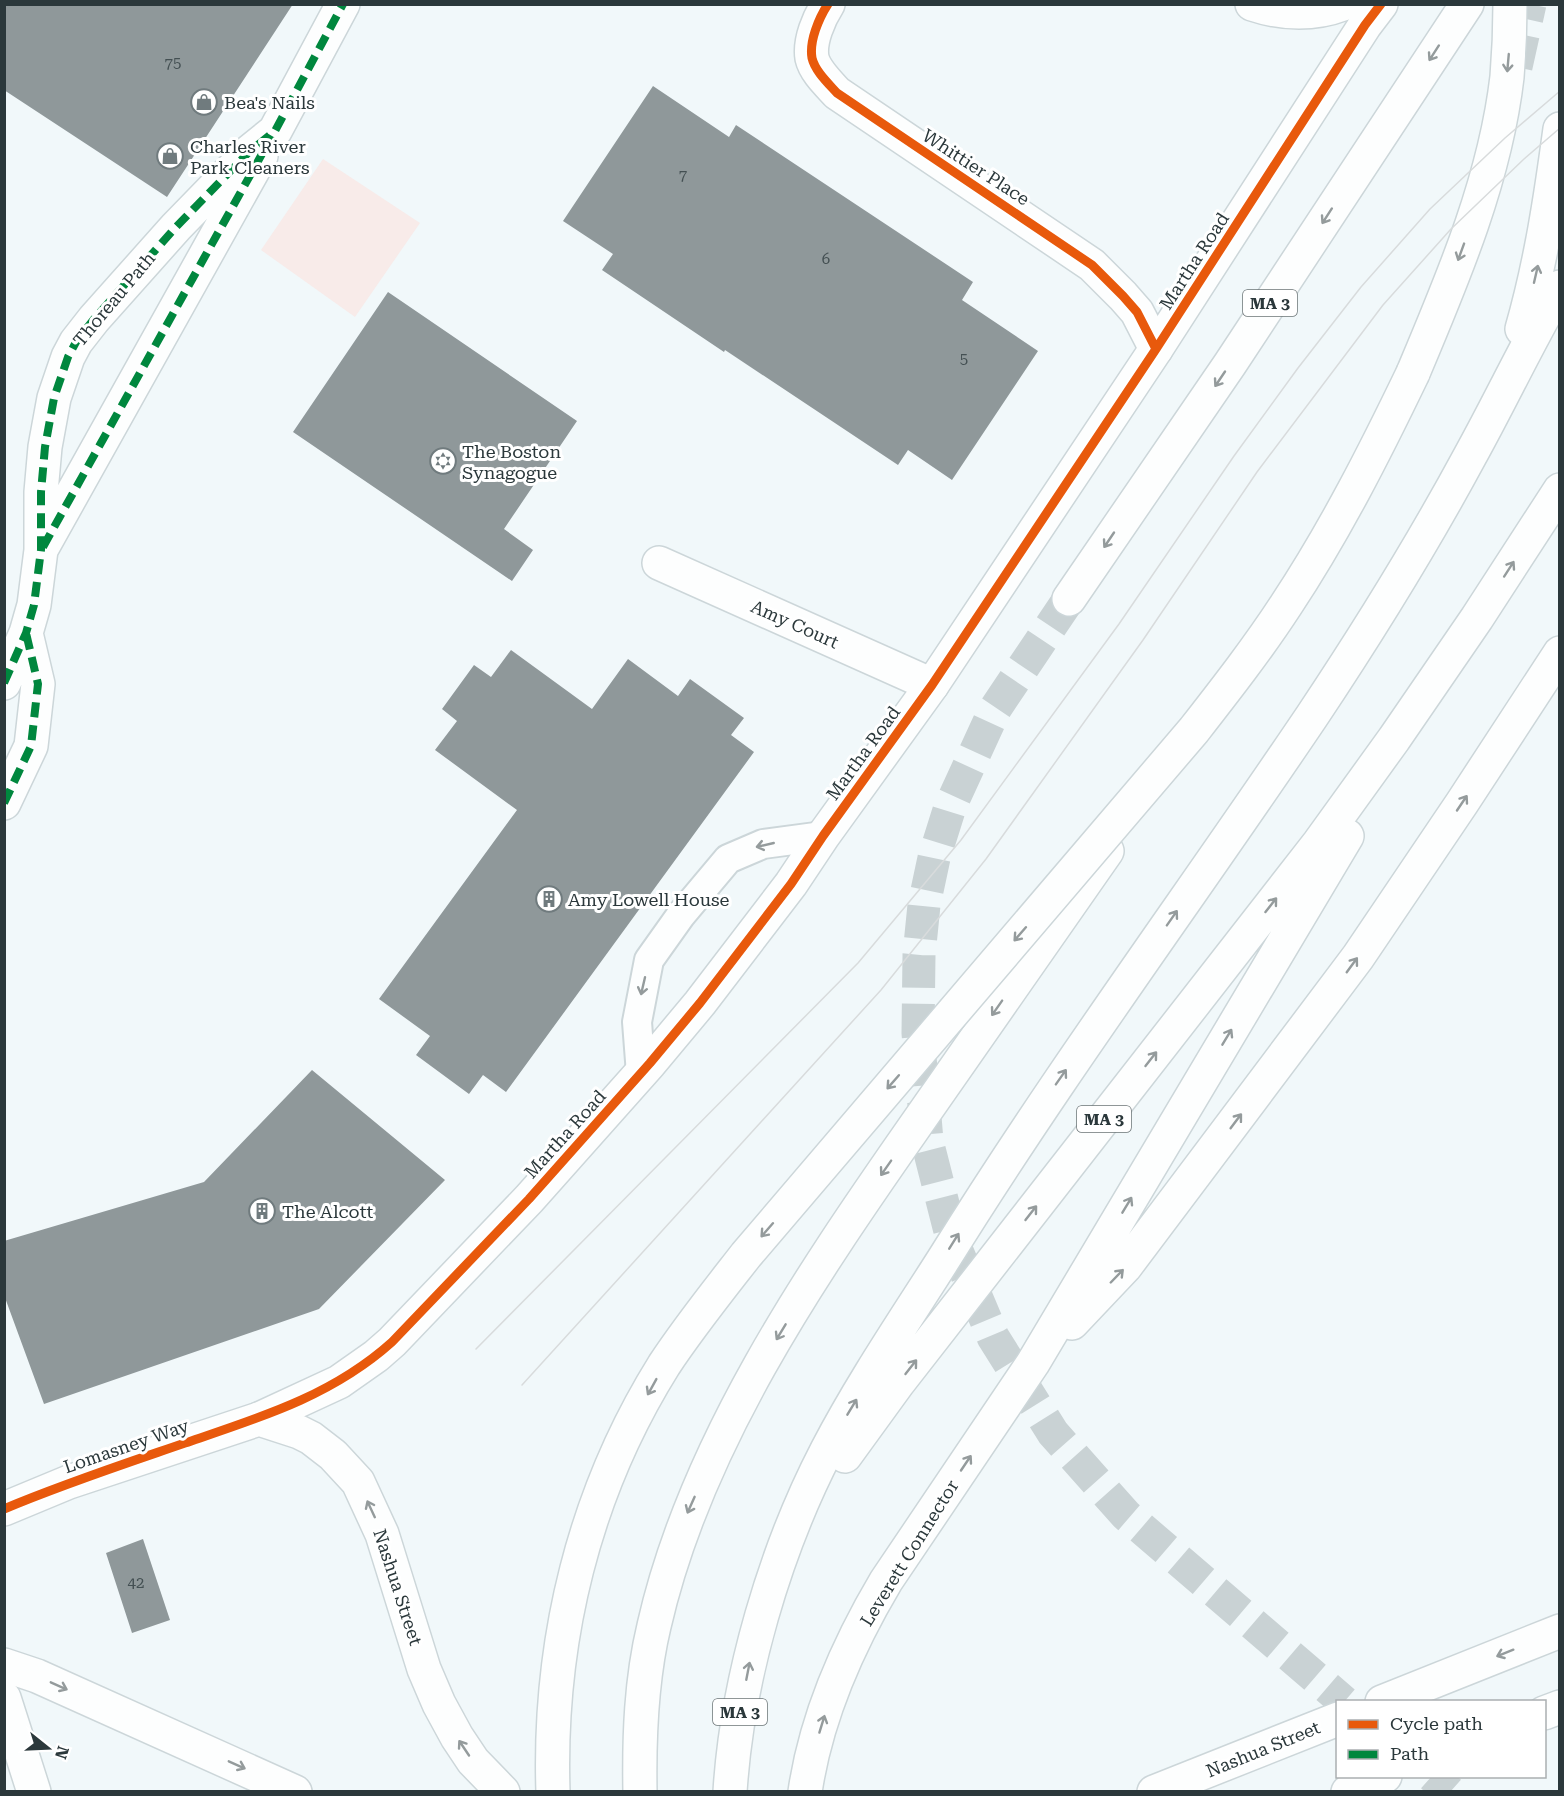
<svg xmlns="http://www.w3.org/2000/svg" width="1564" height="1796" font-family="'Roboto Serif',serif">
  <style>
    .green { fill: #f8ebe9 }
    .building { fill: #8f989a }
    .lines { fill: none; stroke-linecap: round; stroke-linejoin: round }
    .motorway-tunnel { stroke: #c9d2d4; stroke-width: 33; stroke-dasharray: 33 16; stroke-linecap: butt }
    .service-casing { stroke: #ccd6d9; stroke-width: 32 }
    .pedestrian-casing { stroke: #ccd6d9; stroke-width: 36 }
    .minor-casing { stroke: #ccd6d9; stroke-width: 36 }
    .secondary-casing { stroke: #ccd6d9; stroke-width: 36 }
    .primary-casing { stroke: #ccd6d9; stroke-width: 36 }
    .motorway-casing { stroke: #ccd6d9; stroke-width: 36 }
    .service { stroke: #fdfefe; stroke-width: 28 }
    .pedestrian { stroke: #fdfefe; stroke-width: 33 }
    .minor { stroke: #fdfefe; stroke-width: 33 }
    .secondary { stroke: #fdfefe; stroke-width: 33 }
    .primary { stroke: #fdfefe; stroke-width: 33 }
    .motorway { stroke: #fdfefe; stroke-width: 33 }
    .tram { stroke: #d8dbdc; stroke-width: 1.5 }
    .motorway-bridge-casing { stroke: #ccd6d9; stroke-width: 36; stroke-linecap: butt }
    .motorway-bridge { stroke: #fdfefe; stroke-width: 33 }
    .quiet { stroke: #00873e; stroke-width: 8; stroke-dasharray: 15 8; stroke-linecap: butt }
    .cycleway-casing { stroke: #fff; stroke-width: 13 }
    .cycleway { stroke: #e8590c; stroke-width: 9 }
    .oneway { stroke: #949b9c }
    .labels { text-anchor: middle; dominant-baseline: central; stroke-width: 6; stroke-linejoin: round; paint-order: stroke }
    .number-label { font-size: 15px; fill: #445053 }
    .shield { fill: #fff; stroke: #6b7476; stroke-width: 1.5 }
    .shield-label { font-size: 16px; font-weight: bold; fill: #2b383b }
    .poi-label { font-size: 18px; fill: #2b383b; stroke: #fff; text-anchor: start }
    .street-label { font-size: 18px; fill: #2b383b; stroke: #fff }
  </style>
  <rect width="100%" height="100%" fill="#f1f8fa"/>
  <path class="green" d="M 323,159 L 420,223 L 355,317 L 261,250 Z"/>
  <path class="building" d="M 4,4 L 293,4 L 167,197 L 4,90 Z
    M 653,86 L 729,137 L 736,125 L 973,282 L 962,300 L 1038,351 L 952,480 L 908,450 L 898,465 L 725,350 L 724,352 L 602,270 L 613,254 L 563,221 Z
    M 388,292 L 577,421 L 504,529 L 533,550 L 512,581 L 293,432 Z
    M 511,650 L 592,709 L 628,659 L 678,696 L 690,679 L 744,718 L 731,735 L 754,752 L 506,1092 L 483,1075 L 469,1094 L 416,1055 L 430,1036 L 379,999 L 517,810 L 435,750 L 457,721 L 442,709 L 474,665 L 491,677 Z
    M 312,1070 L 445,1180 L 319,1309 L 44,1404 L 4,1295 L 4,1241 L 204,1182 Z
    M 143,1539 L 170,1620 L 132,1633 L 106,1553 Z"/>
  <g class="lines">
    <path class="motorway-tunnel" d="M 1516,67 L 1530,4
      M 1069,599 L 995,709 L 950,807 L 934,858 L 924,905 L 919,955 L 918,1033 L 927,1141 L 952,1239 L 993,1337 L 1053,1433 L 1126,1515 L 1344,1702
      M 1432,1776 L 1450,1792"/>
    <g class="service-casing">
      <path id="service" d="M 641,1074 L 637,1022 L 649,960 L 681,915 L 728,859 L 763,844 L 823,836"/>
    </g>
    <g class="pedestrian-casing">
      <path id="pedestrian" d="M 42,548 L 261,156
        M 4,683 L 26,633 L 34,605 L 41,550 L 41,492 L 45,447 L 54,398 L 68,357 L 76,342 L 94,319 L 176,227 L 249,152 L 275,131 L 343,4
        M 4,803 L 31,746 L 38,684 L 26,633"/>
    </g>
    <g class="minor-casing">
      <path id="minor" d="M 828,4 C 819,18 809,41 812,58 C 815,71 828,83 837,93 L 1092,265 L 1123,296 L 1137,312 L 1156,349
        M 1252,4 C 1282,14 1314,15 1343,4
        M 659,563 L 932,685
        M 4,1698 L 34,1792"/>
    </g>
    <g class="secondary-casing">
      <path id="secondary" d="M 259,1419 L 339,1382 L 376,1356 L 392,1342 L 529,1199 L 650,1063 L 700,1003 L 791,884 L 823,836 L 932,685 L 1156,349 L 1365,25 L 1381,4"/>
    </g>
    <g class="primary-casing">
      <path id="primary" d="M 4,1509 L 69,1482 L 259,1419 L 299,1432 L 311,1438 L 333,1455 L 358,1482 L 382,1534 L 424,1669 L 439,1704 L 457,1737 L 473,1761 L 503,1792
        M 4,1665 L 37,1676 L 295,1792
        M 1382,1702 L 1560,1631
        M 1544,1713 L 1560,1707
        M 1154,1792 L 1338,1719
        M 1348,1792 L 1385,1776"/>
    </g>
    <g class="motorway-casing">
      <path id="motorway" d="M 1522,329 C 1541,263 1551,196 1560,129
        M 1413,373 C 1453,278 1495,180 1507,77 C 1509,53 1510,29 1510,4
        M 1069,599 L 1230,364 L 1467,4
        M 1072,1323 L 1125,1267 L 1358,957 L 1462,803 L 1560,653
        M 845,1456 L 898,1383 L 1319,843 L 1394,739 L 1477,618 L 1560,490
        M 640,1792 C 639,1736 641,1680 654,1626 C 695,1445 809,1278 913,1129 C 978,1036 1043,943 1107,851
        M 730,1792 C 737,1679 775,1550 827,1450 C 862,1383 905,1320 945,1257 C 1060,1072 1190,897 1312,716 C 1368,632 1422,545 1470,456 C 1501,400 1528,342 1560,287
        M 805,1792 C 816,1717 848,1645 886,1581 L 1033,1363 L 1347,836"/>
    </g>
    <use href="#service" class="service"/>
    <use href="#pedestrian" class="pedestrian"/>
    <use href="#minor" class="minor"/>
    <use href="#secondary" class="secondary"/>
    <use href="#primary" class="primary"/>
    <use href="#motorway" class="motorway"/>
    <path class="tram" d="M 476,1349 L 858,963 L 961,840 L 1119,624 L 1234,456 L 1298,368 L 1361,287 L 1430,209 L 1505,138 L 1560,91
      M 522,1385 L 881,990 L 986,859 L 1143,640 L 1257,472 L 1383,305 L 1451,229 L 1524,159 L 1560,128"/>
    <g class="motorway-bridge-casing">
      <path id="motorway-bridge" d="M 553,1792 C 548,1641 584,1493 664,1365 C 689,1327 718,1291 746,1255 L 1194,730 C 1226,689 1258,648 1286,605 C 1335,531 1375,452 1413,373"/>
    </g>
    <use href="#motorway-bridge" class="motorway-bridge"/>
    <path class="quiet" d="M 43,547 L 272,136
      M 4,683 L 26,633 L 34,605 L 41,550 L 41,492 L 45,447 L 54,398 L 68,357 L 76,342 L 94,319 L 176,227 L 249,152 L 275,131 L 343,4
      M 4,803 L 31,746 L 38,684 L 26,633"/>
    <g class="cycleway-casing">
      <path id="cycleway" d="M 828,4 C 819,18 809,41 812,58 C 815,71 828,83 837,93 L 1092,265 L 1123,296 L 1137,312 L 1156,349
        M 4,1509 C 63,1484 124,1464 185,1443 C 259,1418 332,1396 392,1342 L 529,1199 L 650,1063 L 700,1003 L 791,884 L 823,836 L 932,685 L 1156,349 L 1365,25 L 1381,4"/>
    </g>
    <use href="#cycleway" class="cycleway"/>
  </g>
  <defs><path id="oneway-shaft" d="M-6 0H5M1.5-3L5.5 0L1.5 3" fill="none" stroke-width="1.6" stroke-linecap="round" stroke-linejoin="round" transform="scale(1.5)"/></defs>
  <g class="oneway">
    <use href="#oneway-shaft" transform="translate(1434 53) rotate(123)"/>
    <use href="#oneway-shaft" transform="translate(1508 63) rotate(95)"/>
    <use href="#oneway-shaft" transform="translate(1327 216) rotate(123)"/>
    <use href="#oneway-shaft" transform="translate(1461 252) rotate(110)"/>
    <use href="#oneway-shaft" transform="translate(1536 274) rotate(-77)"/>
    <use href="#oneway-shaft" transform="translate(1220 379) rotate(124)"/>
    <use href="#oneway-shaft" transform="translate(1109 540) rotate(124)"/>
    <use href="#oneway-shaft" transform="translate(1509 569) rotate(-57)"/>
    <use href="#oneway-shaft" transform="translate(1462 803) rotate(-56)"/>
    <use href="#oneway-shaft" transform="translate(765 845) rotate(167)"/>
    <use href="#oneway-shaft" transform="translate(1271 905) rotate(-52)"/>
    <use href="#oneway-shaft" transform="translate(1172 918) rotate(-55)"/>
    <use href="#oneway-shaft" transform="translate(1020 934) rotate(131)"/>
    <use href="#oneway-shaft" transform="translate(1352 965) rotate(-54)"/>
    <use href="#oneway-shaft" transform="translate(643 986) rotate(103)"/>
    <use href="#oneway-shaft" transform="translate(997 1008) rotate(125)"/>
    <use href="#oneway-shaft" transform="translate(1227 1037) rotate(-59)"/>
    <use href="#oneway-shaft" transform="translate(1151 1059) rotate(-52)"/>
    <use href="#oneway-shaft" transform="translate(1061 1077) rotate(-55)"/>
    <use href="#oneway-shaft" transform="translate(893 1082) rotate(131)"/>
    <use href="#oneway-shaft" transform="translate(1236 1121) rotate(-53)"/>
    <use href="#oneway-shaft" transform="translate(886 1168) rotate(125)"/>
    <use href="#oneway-shaft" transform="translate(1127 1205) rotate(-59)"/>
    <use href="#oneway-shaft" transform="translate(1031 1213) rotate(-52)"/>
    <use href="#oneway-shaft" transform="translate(767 1230) rotate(131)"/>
    <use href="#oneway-shaft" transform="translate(954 1241) rotate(-58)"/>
    <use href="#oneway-shaft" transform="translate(1117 1276) rotate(-46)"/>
    <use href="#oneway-shaft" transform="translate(781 1332) rotate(121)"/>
    <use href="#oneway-shaft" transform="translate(911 1367) rotate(-52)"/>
    <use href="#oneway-shaft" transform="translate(652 1387) rotate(119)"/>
    <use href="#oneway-shaft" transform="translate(852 1407) rotate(-59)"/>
    <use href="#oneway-shaft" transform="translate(966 1463) rotate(-56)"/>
    <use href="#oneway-shaft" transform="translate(691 1505) rotate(114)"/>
    <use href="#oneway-shaft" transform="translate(371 1509) rotate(-115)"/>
    <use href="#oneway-shaft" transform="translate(1505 1653) rotate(158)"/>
    <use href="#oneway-shaft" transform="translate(748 1671) rotate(-79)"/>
    <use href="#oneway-shaft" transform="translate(59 1686) rotate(24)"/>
    <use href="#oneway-shaft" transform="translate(822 1724) rotate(-73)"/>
    <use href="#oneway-shaft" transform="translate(464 1748) rotate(-124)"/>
    <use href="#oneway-shaft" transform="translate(237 1765) rotate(24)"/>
  </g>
  <defs>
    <g id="shop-ring" transform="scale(1.35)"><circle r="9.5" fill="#fff" stroke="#707b7e" stroke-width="1.5"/><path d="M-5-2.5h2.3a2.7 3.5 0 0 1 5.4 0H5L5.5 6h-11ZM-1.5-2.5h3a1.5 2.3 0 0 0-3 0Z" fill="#707b7e"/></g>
    <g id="synagogue-ring" transform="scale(1.35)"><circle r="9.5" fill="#fff" stroke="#707b7e" stroke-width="1.5"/><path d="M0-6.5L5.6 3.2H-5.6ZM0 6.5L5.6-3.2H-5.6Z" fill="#707b7e"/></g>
    <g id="building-ring" transform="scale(1.35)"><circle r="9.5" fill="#fff" stroke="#707b7e" stroke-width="1.5"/><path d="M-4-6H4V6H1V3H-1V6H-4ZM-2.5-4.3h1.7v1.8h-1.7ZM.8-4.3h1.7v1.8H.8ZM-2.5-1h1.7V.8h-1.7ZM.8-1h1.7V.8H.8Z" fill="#707b7e"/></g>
  </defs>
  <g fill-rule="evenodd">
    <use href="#shop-ring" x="204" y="102"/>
    <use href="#shop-ring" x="170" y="156"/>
    <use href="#synagogue-ring" x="443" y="461"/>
    <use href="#building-ring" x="549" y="899"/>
    <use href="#building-ring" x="262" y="1211"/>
  </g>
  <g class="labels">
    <g class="number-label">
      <text x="173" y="63">75</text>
      <text x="683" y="175">7</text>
      <text x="826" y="259">6</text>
      <text x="964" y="359">5</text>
      <text x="136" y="1583">42</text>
    </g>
    <g class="shield">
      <rect x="1243" y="290" width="54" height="26" rx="4.5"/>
      <rect x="1077" y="1106" width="54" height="26" rx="4.5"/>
      <rect x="713" y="1699" width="54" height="26" rx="4.5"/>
    </g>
    <g class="shield-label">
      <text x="1270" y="303">MA 3</text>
      <text x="1104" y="1119">MA 3</text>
      <text x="740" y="1712">MA 3</text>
    </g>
    <g class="poi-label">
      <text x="224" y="102">Bea's Nails</text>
      <text x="190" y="146">Charles River<tspan x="190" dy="21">Park Cleaners</tspan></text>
      <text x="462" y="451">The Boston<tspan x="462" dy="21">Synagogue</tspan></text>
      <text x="568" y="899">Amy Lowell House</text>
      <text x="282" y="1211">The Alcott</text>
    </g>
    <g class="street-label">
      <text transform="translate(976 167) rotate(33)">Whittier Place</text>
      <text transform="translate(1194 261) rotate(-57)">Martha Road</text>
      <text transform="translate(114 299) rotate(-50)">Thoreau Path</text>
      <text transform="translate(795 624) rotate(24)">Amy Court</text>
      <text transform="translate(863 753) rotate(-54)">Martha Road</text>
      <text transform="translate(565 1134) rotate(-48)">Martha Road</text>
      <text transform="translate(126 1446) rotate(-19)">Lomasney Way</text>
      <text transform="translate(909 1553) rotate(-58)">Leverett Connector</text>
      <text transform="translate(398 1587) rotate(72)">Nashua Street</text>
      <text transform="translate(1263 1749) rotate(-22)">Nashua Street</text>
    </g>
  </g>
  <rect width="1564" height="1796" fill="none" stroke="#2b383b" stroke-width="12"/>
  <rect x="1336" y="1700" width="210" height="78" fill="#ffffff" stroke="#aaafb1" stroke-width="1.5"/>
  <rect x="1348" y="1720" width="30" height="9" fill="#e8590c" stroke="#aaafb1" stroke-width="1.5"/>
  <text x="1390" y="1730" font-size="18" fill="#2b383b">Cycle path</text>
  <rect x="1348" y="1750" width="30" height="9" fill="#00873e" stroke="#aaafb1" stroke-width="1.5"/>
  <text x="1390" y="1760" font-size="18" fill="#2b383b">Path</text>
  <g transform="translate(48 1748) rotate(108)" stroke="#ffffff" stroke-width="4.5" paint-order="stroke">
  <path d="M0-4.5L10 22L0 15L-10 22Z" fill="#2b383b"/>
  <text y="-9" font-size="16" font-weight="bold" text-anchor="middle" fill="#2b383b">N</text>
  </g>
</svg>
